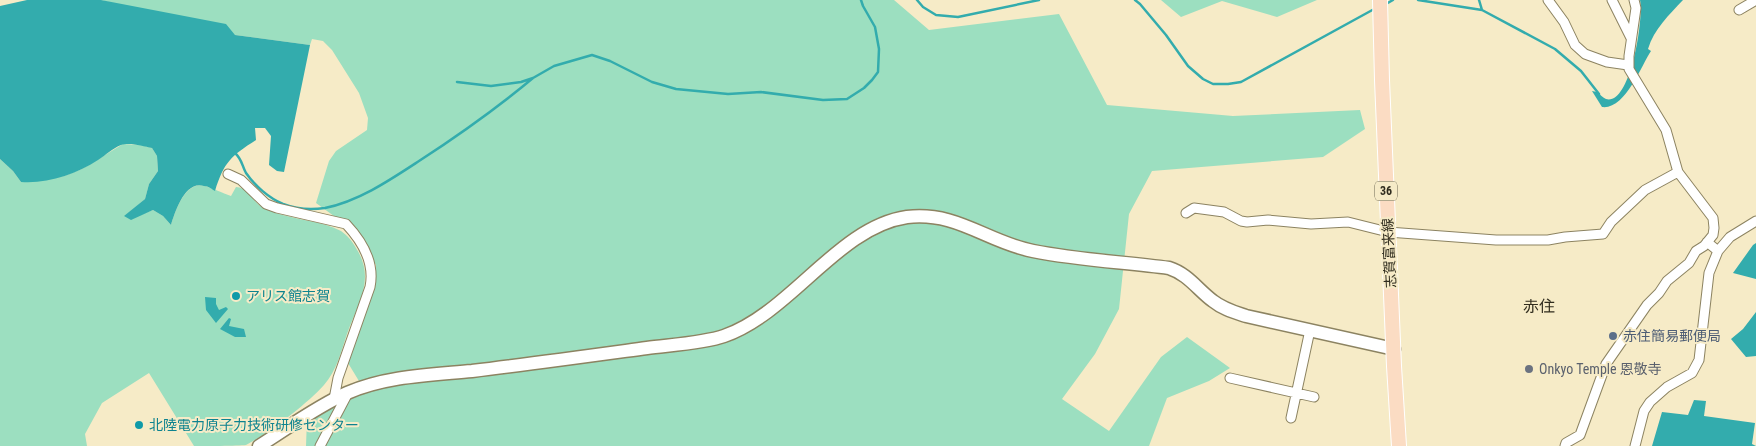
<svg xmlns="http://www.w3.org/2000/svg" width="1756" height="446" font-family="'Roboto Condensed','Noto Sans JP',sans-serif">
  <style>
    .green { fill: #9cdfc0 }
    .water { fill: #33acad }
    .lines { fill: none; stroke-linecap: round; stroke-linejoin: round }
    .stream { stroke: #33acad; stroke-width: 2.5 }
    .street-casing { stroke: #8c8361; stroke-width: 11 }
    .secondary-casing { stroke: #8c8361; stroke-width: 15 }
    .primary-casing { stroke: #fff; stroke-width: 16 }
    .street { stroke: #fff; stroke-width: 9 }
    .secondary { stroke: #fff; stroke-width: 12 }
    .primary { stroke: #fbdcc3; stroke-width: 14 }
    .culture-dot { fill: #0f9aa8; stroke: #f6ebc7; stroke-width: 2 }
    .service-dot { fill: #5c6f8a; stroke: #f6ebc7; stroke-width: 2 }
    .worship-dot { fill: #6b7280; stroke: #f6ebc7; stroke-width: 2 }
    .labels { text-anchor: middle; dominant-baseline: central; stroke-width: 4; stroke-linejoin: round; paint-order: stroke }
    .shield { fill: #f6ebc7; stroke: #6b6551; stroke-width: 1 }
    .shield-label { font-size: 12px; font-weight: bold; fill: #302c1e }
    .street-label { font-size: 14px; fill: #302c1e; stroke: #f6ebc7 }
    .culture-label { font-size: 14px; fill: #0d838f; stroke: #f6ebc7; text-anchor: start }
    .service-label { font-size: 14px; fill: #4e5e75; stroke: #f6ebc7; text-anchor: start }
    .worship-label { font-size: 14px; fill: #5b616d; stroke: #f6ebc7; text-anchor: start }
    .quarter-label { font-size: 16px; fill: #302c1e; stroke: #f6ebc7 }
  </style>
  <rect width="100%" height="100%" fill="#f6ebc7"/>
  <path class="green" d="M 101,0 L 894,0 L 929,30 L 1059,14 L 1107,105 L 1233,116 L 1360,110 L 1365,129 L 1323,157 L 1152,171 L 1129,214 L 1119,309 L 1095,354 L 1062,399 L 1109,431 L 1161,357 L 1187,337 L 1230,368 L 1209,381 L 1167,398 L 1149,446 L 306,446 L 307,418 L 362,386 L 348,363 L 376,277 L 376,265 L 356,232 L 316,203 L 329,161 L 336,151 L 367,130 L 368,118 L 359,93 L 332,50 L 323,41 L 312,39 L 310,45 L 235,35 Z
    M 1161,0 L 1317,0 L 1277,17 L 1222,1 L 1181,17 Z
    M 123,144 L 142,145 L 152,148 L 157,156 L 158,171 L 149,184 L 145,199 L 125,216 L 143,214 L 153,210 L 163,216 L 171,225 C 175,212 185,180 205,186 C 213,188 222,193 231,196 L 236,187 C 249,188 252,201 262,207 C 266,210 272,211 276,213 C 296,220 323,221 341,231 C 347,235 353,242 356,248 C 376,279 358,303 347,334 C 341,352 337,370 324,385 C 307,404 269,433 246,445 C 238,446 204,446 194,446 L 149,373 L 102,403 L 85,434 L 87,446 L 0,446 L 0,159 L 13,171 L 21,182 L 64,176 L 82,169 Z"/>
  <path class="water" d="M 27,0 L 101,0 L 226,24 L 235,35 L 310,45 L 284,172 L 277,171 L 269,165 L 271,136 L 265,128 L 255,128 L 256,140 C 231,156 224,162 215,191 C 212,189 208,186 204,186 C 185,180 175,212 171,225 L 163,216 L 153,210 L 131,220 L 124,216 L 145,199 L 149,184 L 158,171 L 157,156 L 152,148 C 143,146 130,142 121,145 C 113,148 106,155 98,160 C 76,174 48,184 21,182 L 13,171 L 0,159 L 0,6 Z
    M 1640,0 L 1683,0 C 1669,15 1654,29 1648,49 L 1651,51 C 1641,66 1625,110 1602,107 L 1592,91 L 1597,92 C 1600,94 1603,98 1606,99 C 1631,106 1644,16 1640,0 Z
    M 1756,243 L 1756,279 L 1733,273 L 1753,245 Z
    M 205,297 L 216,298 L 216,304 L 219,310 L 226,307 L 228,309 L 216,323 L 206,310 Z
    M 1756,312 L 1756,356 L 1746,357 L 1731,339 L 1743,329 Z
    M 229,318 L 231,319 L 229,326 L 244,329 L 246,337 L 235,337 L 220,329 Z
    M 1694,400 L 1706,401 L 1704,416 L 1755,423 L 1752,444 L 1756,446 L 1652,446 L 1662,412 L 1688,415 Z"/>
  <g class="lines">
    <path class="stream" d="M 917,0 L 923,7 L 936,15 L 958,17 L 1039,0
      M 1135,0 L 1140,4 L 1166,35 L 1188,66 L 1203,79 L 1213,84 L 1228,84 L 1241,82 L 1376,8
      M 1418,0 L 1482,10 L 1555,49 L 1581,71 L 1599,94
      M 1479,0 L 1482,10
      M 1386,4 L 1393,0
      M 457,82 L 491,86 L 521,82 L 533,78 L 554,66 L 592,55 L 610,61 L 652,82 L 676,89 L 728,94 L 761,92 L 823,100 L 847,99 L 864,88 L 872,80 L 878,72 L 879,49 L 875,27 L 863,6 L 861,0
      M 235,153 C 242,159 242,166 246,173 C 255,186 269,198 283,204 C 296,209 312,210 325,208 C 359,201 390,180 419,161 C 459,135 497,108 533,78"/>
    <g class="street-casing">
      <path id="street" d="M 1548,0 L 1564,22 L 1575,45 L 1585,54 L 1607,62 L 1628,65
        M 1612,0 L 1631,38
        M 1739,10 L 1756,0
        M 228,174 L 241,180 L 266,204 L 277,208 L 346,224 C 362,241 375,263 370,287 L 338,378 L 334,399
        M 1186,213 L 1194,208 L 1224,212 L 1241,221 L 1247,222 L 1268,220 L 1311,224 L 1348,222 L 1388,232 L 1496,240 L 1548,240 L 1565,237 L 1603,234 L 1611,222 L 1645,190 L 1678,172
        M 1718,251 L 1730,237 L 1756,221
        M 1230,378 L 1314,397
        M 1291,418 L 1310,330
        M 320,446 L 348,393
        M 1565,446 L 1566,443 L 1580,435 L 1606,364 L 1647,305 L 1659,293 L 1667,281 L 1689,263 L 1696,251 L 1704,246 L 1713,235 L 1714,228 L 1713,218 L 1678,172 L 1666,130 L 1629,69 L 1629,56 L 1636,8 L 1634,0
        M 1635,446 L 1644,411 L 1650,402 L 1667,387 L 1692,373 L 1699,360 L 1709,273 L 1718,251 L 1707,242"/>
    </g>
    <g class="secondary-casing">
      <path id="secondary" d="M 259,446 C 286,429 319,405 347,393 C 386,376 430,375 472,371 C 530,364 588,356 647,348 C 669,345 704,343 724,336 C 792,312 838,227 907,217 C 957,211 987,242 1033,251 C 1078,260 1123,262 1169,268 C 1188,274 1198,290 1213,301 C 1223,309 1234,312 1246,316 L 1394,349"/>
    </g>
    <g class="primary-casing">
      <path id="primary" d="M 1380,0 L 1382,80 L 1394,366 L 1399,446"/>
    </g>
    <use href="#street" class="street"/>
    <use href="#secondary" class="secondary"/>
    <use href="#primary" class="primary"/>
  </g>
  <g class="culture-dot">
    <circle cx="236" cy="296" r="5"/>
    <circle cx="139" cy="425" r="5"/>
  </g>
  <circle class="service-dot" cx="1613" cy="336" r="5"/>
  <circle class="worship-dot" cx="1529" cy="369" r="5"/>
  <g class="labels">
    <rect class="shield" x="1375" y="181.5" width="22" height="19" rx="4"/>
    <g class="shield-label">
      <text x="1386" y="191">36</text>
    </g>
    <g class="street-label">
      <text transform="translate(1389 253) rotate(-93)">志賀富来線</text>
    </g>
    <g class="culture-label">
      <text x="246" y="296">アリス館志賀</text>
      <text x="149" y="425">北陸電力原子力技術研修センター</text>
    </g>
    <g class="service-label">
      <text x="1623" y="336">赤住簡易郵便局</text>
    </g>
    <g class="worship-label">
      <text x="1539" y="369">Onkyo Temple 恩敬寺</text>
    </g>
    <g class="quarter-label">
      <text x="1539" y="306">赤住</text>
    </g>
  </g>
</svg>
